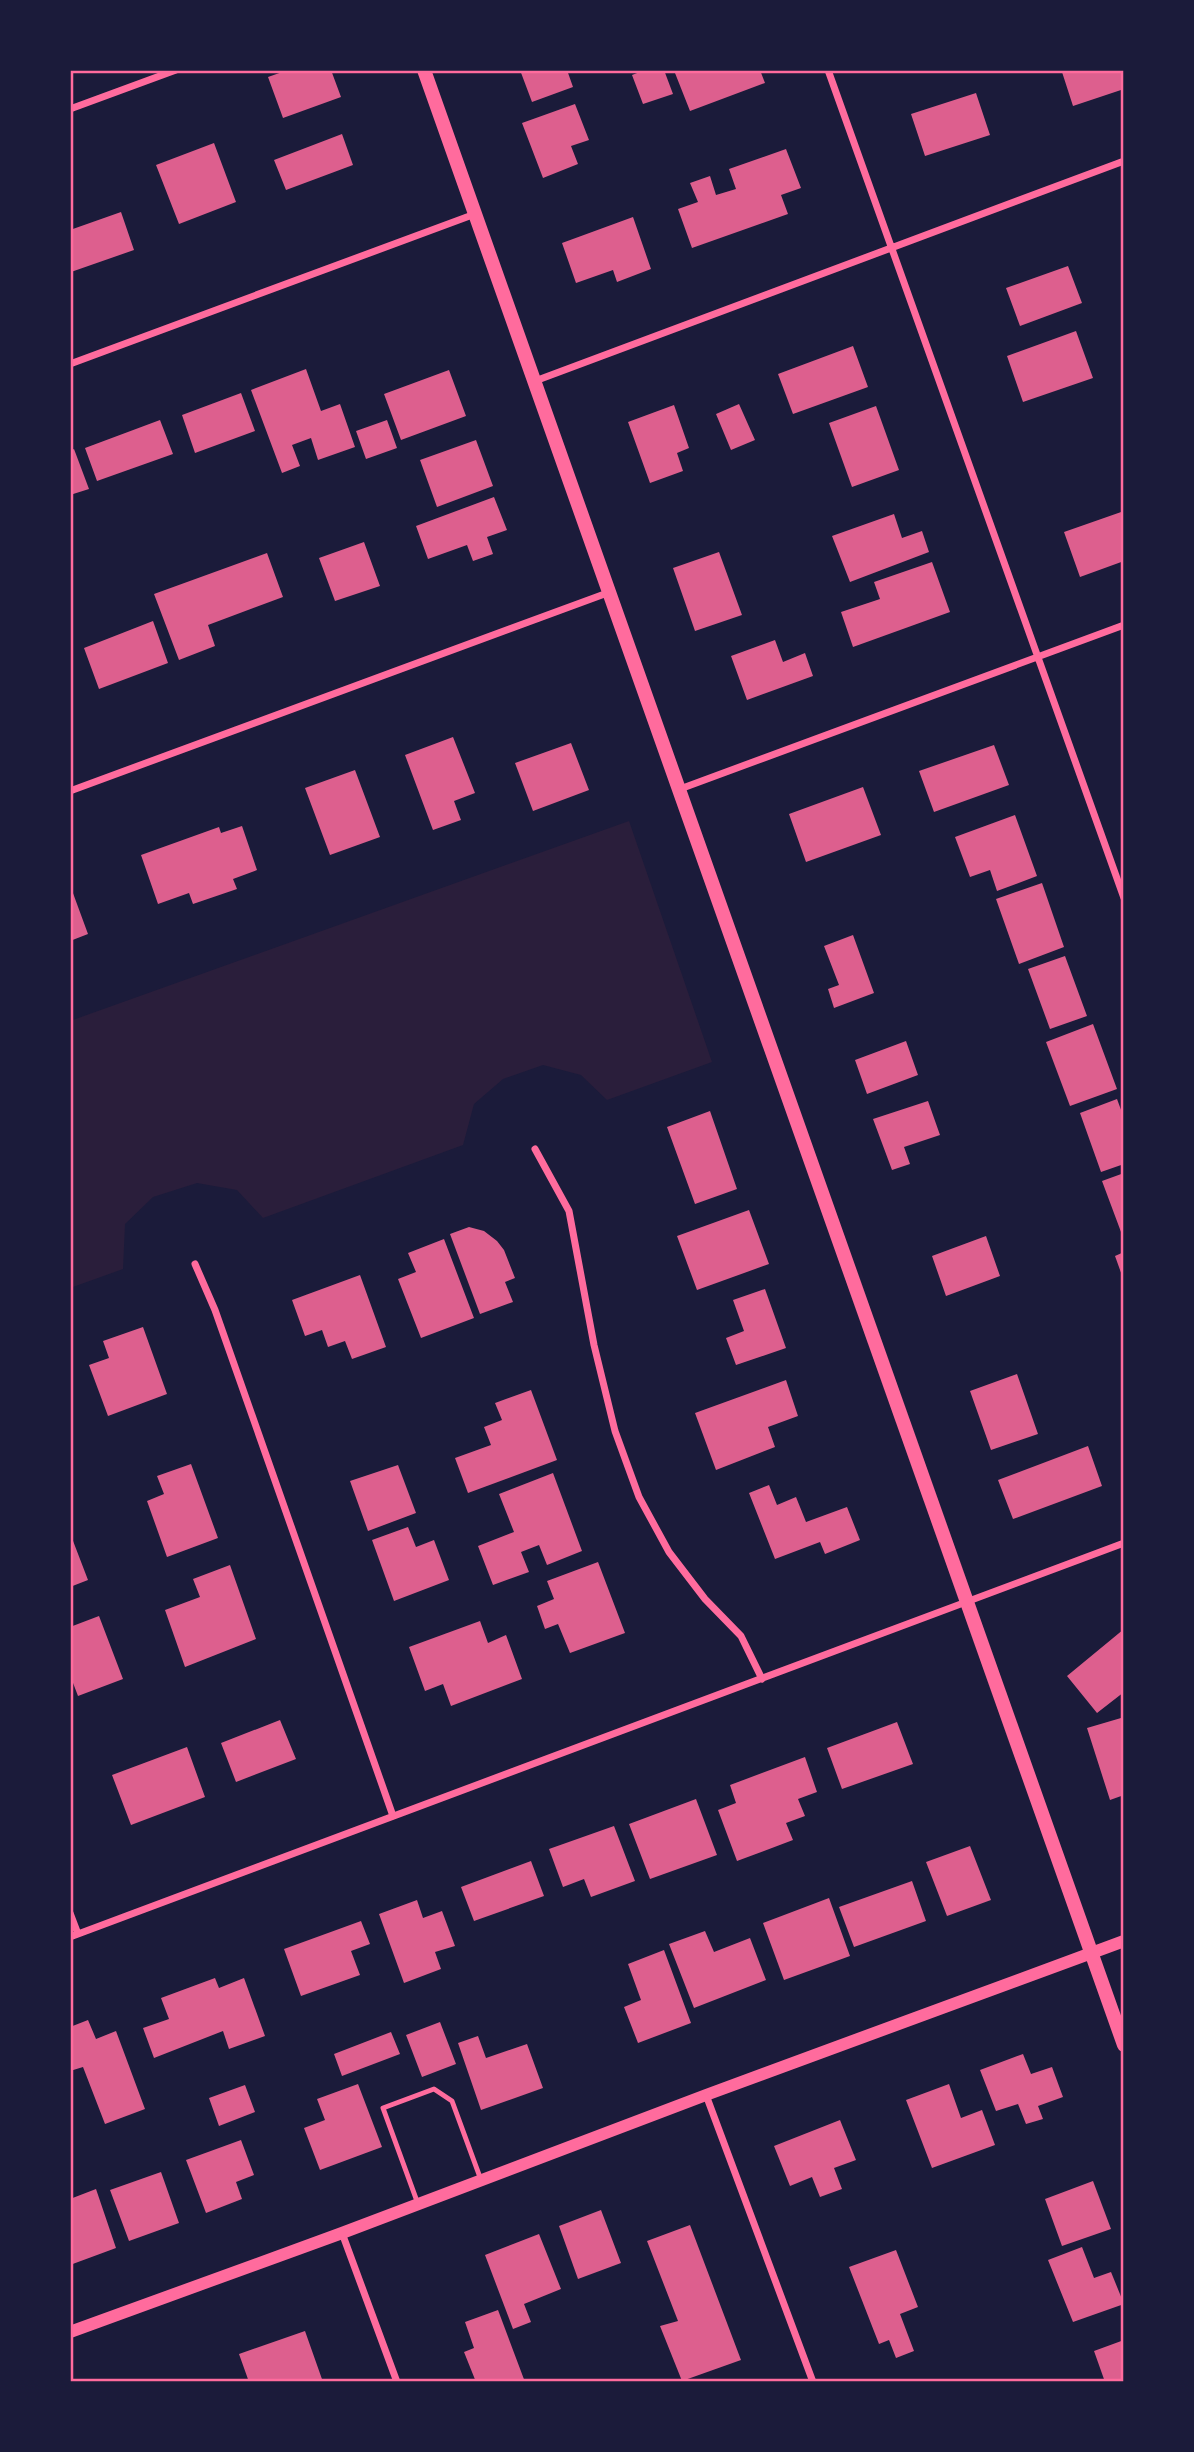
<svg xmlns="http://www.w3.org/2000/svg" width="1194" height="2452" font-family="Mulish,sans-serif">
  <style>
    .green { fill: #2a1e3b }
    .building { fill: #dd5f8e }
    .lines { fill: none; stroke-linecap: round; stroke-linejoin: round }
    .service { stroke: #ff6b9d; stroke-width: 5 }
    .minor { stroke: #ff6b9d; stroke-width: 7 }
    .tertiary { stroke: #ff6b9d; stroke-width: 12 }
    .secondary { stroke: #ff6b9d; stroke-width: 14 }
    .neatline { fill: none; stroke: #ff6b9d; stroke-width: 2.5 }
  </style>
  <rect width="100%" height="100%" fill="#1b1b3a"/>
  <path class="green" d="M 629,821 L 712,1062 L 607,1100 L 581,1075 L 543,1065 L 503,1079 L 474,1104 L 463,1145 L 263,1218 L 237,1190 L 197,1183 L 153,1197 L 125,1224 L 123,1269 L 70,1288 L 70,1021 Z"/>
  <path class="building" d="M 288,70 L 331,70 L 341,97 L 283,118 L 268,77 Z
    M 520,70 L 567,70 L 573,87 L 532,102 Z
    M 645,70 L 664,70 L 673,94 L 643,104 L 632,75 Z
    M 684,70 L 760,70 L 765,83 L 690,111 L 675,73 Z
    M 1067,70 L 1124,70 L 1124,89 L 1073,106 L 1062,72 Z
    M 976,93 L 990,135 L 925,156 L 911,114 Z
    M 575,104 L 589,140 L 571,146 L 578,164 L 543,178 L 522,123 Z
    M 342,134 L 353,165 L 286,190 L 274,160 Z
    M 214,143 L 236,202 L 179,224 L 156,165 Z
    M 786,149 L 801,188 L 781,195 L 788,214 L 692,248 L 678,209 L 698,202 L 690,183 L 710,176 L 716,195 L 736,189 L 729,169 Z
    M 121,212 L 134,250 L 71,272 L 70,230 Z
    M 633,217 L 651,269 L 617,282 L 613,270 L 576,283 L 562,243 Z
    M 1068,266 L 1082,303 L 1020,326 L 1006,288 Z
    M 1076,331 L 1093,378 L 1023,402 L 1007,356 Z
    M 853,346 L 868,387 L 793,414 L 778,374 Z
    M 306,369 L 321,411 L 340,404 L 355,447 L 318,460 L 311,438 L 292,445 L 300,466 L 282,473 L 251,390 Z
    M 449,370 L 466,416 L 401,440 L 384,394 Z
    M 241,393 L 255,431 L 195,453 L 182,415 Z
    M 739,404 L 755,440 L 731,450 L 716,414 Z
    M 674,405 L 689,448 L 677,453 L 683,471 L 650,483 L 628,422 Z
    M 876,406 L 899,470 L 852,487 L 829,423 Z
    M 160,420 L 173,454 L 97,481 L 85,448 Z
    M 387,420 L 397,448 L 366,459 L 356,431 Z
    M 476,440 L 493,486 L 437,507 L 420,460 Z
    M 74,449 L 89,489 L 70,495 L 70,451 Z
    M 494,497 L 507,530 L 487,537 L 493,554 L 473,561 L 467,545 L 428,559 L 416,526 Z
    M 1124,511 L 1124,561 L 1080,577 L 1064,532 Z
    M 894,514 L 902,538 L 922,531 L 929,552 L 850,582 L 832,536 Z
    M 364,542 L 380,586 L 335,601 L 319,558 Z
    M 719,552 L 742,615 L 695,631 L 673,568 Z
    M 267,553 L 283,597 L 208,625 L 215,646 L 179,660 L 154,594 Z
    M 932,562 L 950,612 L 853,647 L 841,612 L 880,599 L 874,582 Z
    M 153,621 L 168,663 L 99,689 L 84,648 Z
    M 775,640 L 783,662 L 805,653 L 813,676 L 747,700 L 731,656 Z
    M 453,737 L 475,793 L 454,801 L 461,820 L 433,830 L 405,755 Z
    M 571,743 L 589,790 L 533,811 L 515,763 Z
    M 994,745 L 1009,785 L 934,812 L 919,771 Z
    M 355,770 L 380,837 L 330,855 L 305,788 Z
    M 863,787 L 881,835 L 806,862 L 789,814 Z
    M 1015,815 L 1037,876 L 997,891 L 990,870 L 970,877 L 955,837 Z
    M 242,826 L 257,870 L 233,879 L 237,889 L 193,904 L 189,893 L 158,904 L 141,855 L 219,827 L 221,833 Z
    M 1042,883 L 1064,947 L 1019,964 L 996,899 Z
    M 70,885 L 88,934 L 70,941 Z
    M 853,935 L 874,993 L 834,1008 L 828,989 L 839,985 L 824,946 Z
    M 1065,956 L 1087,1016 L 1050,1029 L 1028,969 Z
    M 1093,1024 L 1117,1089 L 1070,1106 L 1046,1042 Z
    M 906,1041 L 918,1075 L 867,1094 L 855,1060 Z
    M 1117,1099 L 1124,1118 L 1124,1164 L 1101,1172 L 1080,1113 Z
    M 928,1101 L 940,1135 L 904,1147 L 910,1164 L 892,1170 L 873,1119 Z
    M 710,1111 L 737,1189 L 695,1204 L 667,1127 Z
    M 1124,1173 L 1124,1240 L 1102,1181 Z
    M 749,1210 L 769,1264 L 697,1290 L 677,1236 Z
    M 469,1227 L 484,1231 L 497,1241 L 504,1250 L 515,1278 L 505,1282 L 513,1302 L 480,1314 L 450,1234 Z
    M 986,1236 L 1000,1276 L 946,1296 L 932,1256 Z
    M 444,1239 L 474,1318 L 421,1338 L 398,1279 L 416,1272 L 408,1253 Z
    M 1124,1252 L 1124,1281 L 1115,1256 Z
    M 360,1275 L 386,1347 L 352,1359 L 345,1341 L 328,1347 L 322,1330 L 305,1336 L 292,1300 Z
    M 765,1289 L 786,1348 L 736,1365 L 726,1338 L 744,1331 L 733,1300 Z
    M 143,1327 L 167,1394 L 108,1416 L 89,1365 L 109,1358 L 103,1341 Z
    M 1017,1374 L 1038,1434 L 991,1450 L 970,1391 Z
    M 786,1380 L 798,1416 L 768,1427 L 775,1447 L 716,1470 L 695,1413 Z
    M 531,1390 L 557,1460 L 468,1493 L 455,1458 L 491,1445 L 484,1427 L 502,1420 L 495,1403 Z
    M 1088,1446 L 1102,1486 L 1013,1519 L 998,1480 Z
    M 191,1464 L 218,1538 L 167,1557 L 147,1501 L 164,1494 L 157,1476 Z
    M 398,1465 L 416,1513 L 368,1531 L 350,1481 Z
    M 553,1473 L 582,1551 L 547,1565 L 539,1545 L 521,1552 L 529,1572 L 493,1585 L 478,1546 L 514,1532 L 499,1494 Z
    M 769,1485 L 777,1505 L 796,1497 L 806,1522 L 847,1507 L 860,1540 L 825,1554 L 820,1542 L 775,1559 L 749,1493 Z
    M 408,1527 L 416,1547 L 434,1540 L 449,1580 L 394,1601 L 372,1540 Z
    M 70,1533 L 88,1580 L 70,1587 Z
    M 598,1562 L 625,1633 L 570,1653 L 558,1624 L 545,1629 L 537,1606 L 554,1599 L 547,1581 Z
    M 230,1565 L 256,1639 L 185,1667 L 165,1610 L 200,1597 L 193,1579 Z
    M 99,1616 L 123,1679 L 78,1696 L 70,1675 L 70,1627 Z
    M 480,1621 L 488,1643 L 506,1635 L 522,1679 L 451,1706 L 443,1684 L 425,1691 L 409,1647 Z
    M 1124,1629 L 1124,1692 L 1097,1713 L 1067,1676 Z
    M 1121,1718 L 1124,1728 L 1124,1795 L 1110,1800 L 1087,1728 Z
    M 280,1720 L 296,1759 L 236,1782 L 221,1743 Z
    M 897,1722 L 913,1764 L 842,1789 L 827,1748 Z
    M 187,1747 L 205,1797 L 131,1825 L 112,1775 Z
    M 805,1757 L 817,1792 L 798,1799 L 805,1816 L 786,1823 L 793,1840 L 737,1861 L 718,1810 L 736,1803 L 730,1785 Z
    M 696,1799 L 717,1855 L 650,1879 L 629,1824 Z
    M 614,1826 L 635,1881 L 591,1897 L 584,1879 L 563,1887 L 549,1849 Z
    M 970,1846 L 991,1900 L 947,1916 L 926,1862 Z
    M 531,1861 L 544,1896 L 474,1921 L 461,1887 Z
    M 912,1881 L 926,1921 L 854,1947 L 839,1907 Z
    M 829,1898 L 850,1956 L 784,1980 L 763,1923 Z
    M 417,1900 L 423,1918 L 442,1911 L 455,1946 L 435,1952 L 441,1969 L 404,1983 L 379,1914 Z
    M 361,1921 L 370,1944 L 351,1951 L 360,1975 L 301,1996 L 284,1949 Z
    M 705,1931 L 714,1952 L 750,1938 L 766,1980 L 694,2008 L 669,1944 Z
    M 664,1950 L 691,2023 L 638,2043 L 624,2007 L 641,2000 L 628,1964 Z
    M 215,1978 L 219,1988 L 244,1978 L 265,2036 L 229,2049 L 223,2031 L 154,2058 L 143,2028 L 169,2019 L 161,1998 Z
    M 88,2020 L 96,2039 L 116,2031 L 145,2109 L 105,2124 L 83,2067 L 70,2071 L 70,2027 Z
    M 440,2022 L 456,2064 L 422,2077 L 406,2035 Z
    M 391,2032 L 400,2054 L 342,2076 L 334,2054 Z
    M 478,2036 L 486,2058 L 527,2044 L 543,2088 L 481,2110 L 458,2043 Z
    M 1023,2054 L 1031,2074 L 1052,2067 L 1063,2097 L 1038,2106 L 1043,2119 L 1026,2124 L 1018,2104 L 996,2111 L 980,2070 Z
    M 358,2084 L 382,2147 L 320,2170 L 304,2128 L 325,2120 L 317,2099 Z
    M 949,2084 L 961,2118 L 982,2110 L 995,2145 L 932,2168 L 906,2100 Z
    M 245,2085 L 255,2112 L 219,2126 L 209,2098 Z
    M 840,2120 L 856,2160 L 834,2168 L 842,2189 L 820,2197 L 812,2177 L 790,2186 L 774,2146 Z
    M 241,2140 L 254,2175 L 236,2182 L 242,2199 L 206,2213 L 186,2160 Z
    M 161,2172 L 179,2223 L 129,2241 L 110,2190 Z
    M 1093,2181 L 1111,2229 L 1062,2246 L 1045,2199 Z
    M 96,2189 L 116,2248 L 70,2265 L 70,2199 Z
    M 601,2210 L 621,2263 L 578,2279 L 559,2226 Z
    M 690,2225 L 741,2360 L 682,2381 L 660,2326 L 678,2321 L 647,2241 Z
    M 539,2234 L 561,2289 L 524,2304 L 531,2322 L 513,2329 L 485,2255 Z
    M 1082,2247 L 1094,2278 L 1111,2272 L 1124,2304 L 1073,2322 L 1048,2260 Z
    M 896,2250 L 918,2307 L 900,2314 L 914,2351 L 896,2358 L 889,2340 L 879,2344 L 849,2267 Z
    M 498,2310 L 525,2382 L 476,2382 L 464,2352 L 474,2348 L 465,2322 Z
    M 305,2331 L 323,2382 L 249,2382 L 239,2354 Z
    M 1124,2340 L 1124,2382 L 1105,2382 L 1094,2351 Z"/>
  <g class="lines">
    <path class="service" d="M 418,2204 L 383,2108 L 434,2089 L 452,2101 L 481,2180"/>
    <path class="minor" d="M 828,70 L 1124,898
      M 70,109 L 176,70
      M 70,364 L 475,214
      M 535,381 L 1124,161
      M 680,789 L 1124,625
      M 70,791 L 610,592
      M 535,1149 L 569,1211 L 594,1345 L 615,1431 L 639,1497 L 669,1552 L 705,1599 L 741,1636 L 762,1679
      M 195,1264 L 215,1310 L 393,1816
      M 70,1913 L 78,1934
      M 70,1937 L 1124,1543
      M 706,2095 L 813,2382
      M 342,2233 L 397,2382"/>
    <path class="tertiary" d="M 70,2332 L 342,2233 L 706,2095 L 1124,1941"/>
    <path class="secondary" d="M 424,70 L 1124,2045"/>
  </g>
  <rect width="1194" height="2452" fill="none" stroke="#1b1b3a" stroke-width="144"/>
  <rect x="72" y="72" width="1050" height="2308" class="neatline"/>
</svg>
